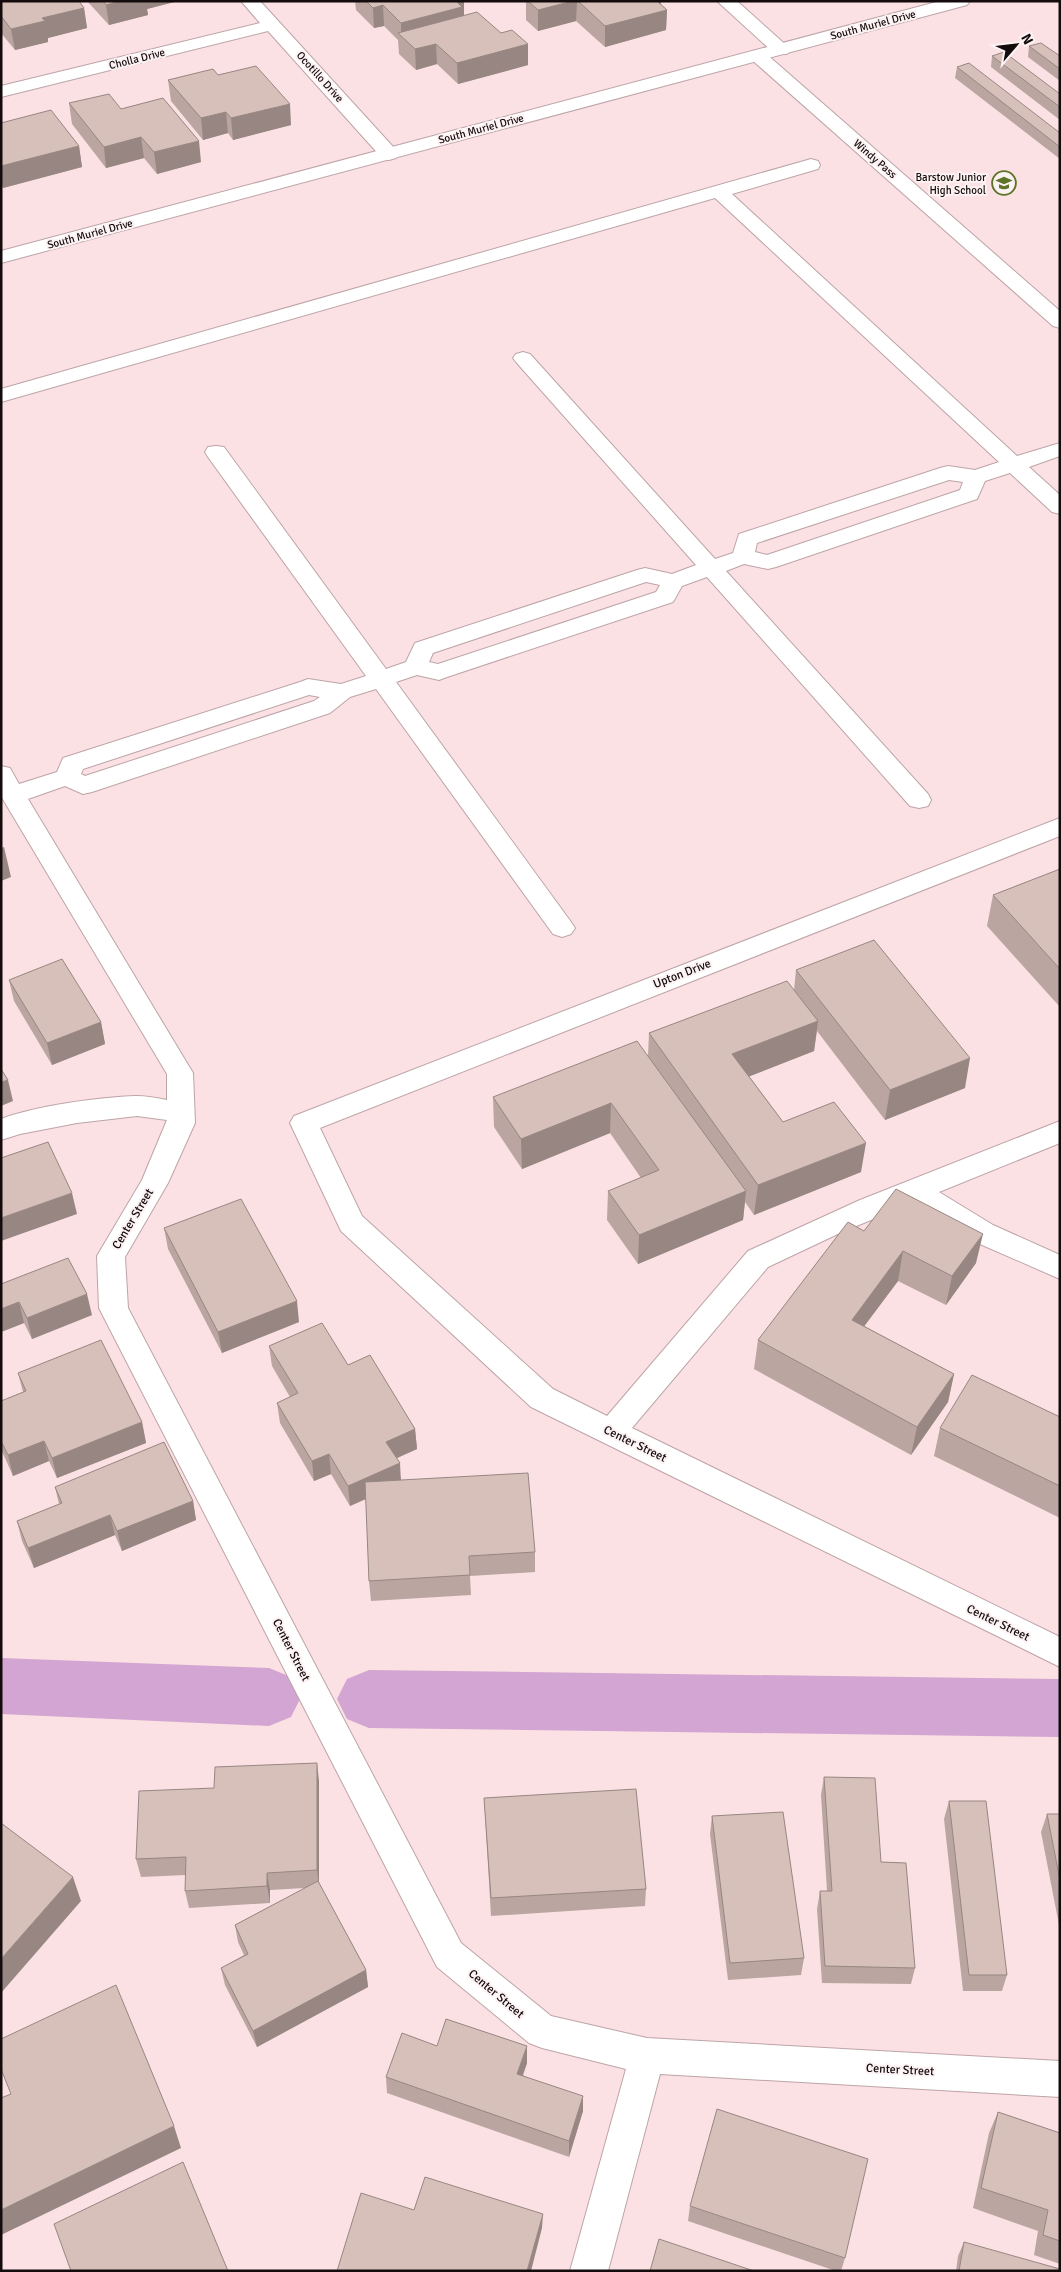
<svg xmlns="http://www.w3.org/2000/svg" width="1061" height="2272" font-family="Signika,sans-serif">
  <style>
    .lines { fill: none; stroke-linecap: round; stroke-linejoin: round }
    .canal { fill: #d2a5d2; fill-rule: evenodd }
    .minor-casing { stroke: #bda4a7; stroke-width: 2 }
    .major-casing { stroke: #bda4a7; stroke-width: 2 }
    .minor { fill: #fff; fill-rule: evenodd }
    .major { fill: #fff; fill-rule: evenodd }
    .wall { fill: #baa5a0 }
    .shaded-wall { fill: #978682 }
    .building { fill: #d8c0ba; stroke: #978682 }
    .labels { text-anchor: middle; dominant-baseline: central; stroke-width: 4; stroke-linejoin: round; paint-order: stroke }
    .far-street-label { font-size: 11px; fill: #130b0c; stroke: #fdf2f3 }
    .far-poi-label { font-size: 11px; fill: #130b0c; stroke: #fdf2f3; text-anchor: end }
    .street-label { font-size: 12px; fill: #130b0c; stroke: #fdf2f3 }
  </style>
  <rect width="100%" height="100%" fill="#fbe1e3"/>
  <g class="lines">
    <path class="canal" d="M 1,1658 L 269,1668 L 291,1677 L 301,1697 L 291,1717 L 269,1726 L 1,1714 Z
      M 369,1670 L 1060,1679 L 1060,1737 L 369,1728 L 347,1719 L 337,1699 L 347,1679 Z"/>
    <g class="minor-casing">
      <path id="minor" d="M 241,1 L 260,1 L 396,150 L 398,154 L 396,158 L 389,160 L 382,158 L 268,31 L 1,97 L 1,86 L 260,23 Z
        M 717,1 L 737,1 L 787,46 L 790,50 L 787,54 L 775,54 Z
        M 758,51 L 764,52 L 1060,311 L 1060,328 L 1053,326 L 752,60 L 749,56 L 752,52 Z
        M 811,159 L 818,161 L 820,165 L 818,169 L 732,194 L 1017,456 L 1060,443 L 1060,456 L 1029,467 L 1060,495 L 1060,514 L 1052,512 L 1010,473 L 985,481 L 977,499 L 776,567 L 768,569 L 744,564 L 726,571 L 928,794 L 931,800 L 928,806 L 919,808 L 910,806 L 707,577 L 682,586 L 673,602 L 447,677 L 439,680 L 417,675 L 396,682 L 571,922 L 575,928 L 571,934 L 562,937 L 553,934 L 376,689 L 350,697 L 330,713 L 92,792 L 83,794 L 65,786 L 28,799 L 193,1073 L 195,1123 L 168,1183 L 125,1257 L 128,1308 L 461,1943 L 551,2016 L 647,2038 L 1060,2061 L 1060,2097 L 660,2074 L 608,2271 L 570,2271 L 626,2069 L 542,2048 L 529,2043 L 437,1967 L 99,1308 L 97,1256 L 142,1180 L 167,1120 L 137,1116 L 77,1123 L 20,1134 L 1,1140 L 1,1119 C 35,1106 100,1097 136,1096 C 146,1096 157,1098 167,1100 L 167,1074 L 1,796 L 1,766 L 10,768 L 19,784 L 57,772 L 63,758 L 300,682 L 308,679 L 341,684 L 366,676 L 208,457 L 205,452 L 208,447 L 216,446 L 224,447 L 386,669 L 406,662 L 415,643 L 637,570 L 645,568 L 672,574 L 696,565 L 516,362 L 513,358 L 516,354 L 523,352 L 530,354 L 715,559 L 733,553 L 739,534 L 940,468 L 948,466 L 975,470 L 999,462 L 715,198 L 1,402 L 1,389 ZM 949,480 L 963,482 L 960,490 L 767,555 L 755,552 L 757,543 ZM 646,582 L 660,585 L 656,592 L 438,664 L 429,662 L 433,653 ZM 309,695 L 320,697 L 314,701 L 85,776 L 81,774 L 83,769 Z
        M 1060,818 L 1060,836 L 320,1128 L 362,1216 L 553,1389 L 607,1416 L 748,1251 L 860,1200 L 1060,1121 L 1060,1143 L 939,1192 L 993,1225 L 1060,1255 L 1060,1279 L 973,1241 L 912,1203 L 842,1232 L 768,1267 L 632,1428 L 1060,1637 L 1060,1667 L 531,1407 L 341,1231 L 290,1123 L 294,1116 Z"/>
    </g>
    <g class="major-casing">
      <path id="major" d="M 940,1 L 970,1 L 967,5 L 1,263 L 1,251 Z"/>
    </g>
    <use href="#minor" class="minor"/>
    <use href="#major" class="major"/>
  </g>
  <path class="wall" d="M 1,1 L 84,8 L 87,28 L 48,38 L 48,42 L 15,50 L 1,33 Z
    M 87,1 L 178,1 L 147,9 L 148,15 L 109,25 Z
    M 355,1 L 464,1 L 464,15 L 528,65 L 458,84 L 437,64 L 416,70 L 399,54 L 398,40 L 384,26 L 374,28 L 356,10 Z
    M 526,1 L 661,1 L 661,5 L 667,10 L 666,30 L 605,47 L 576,21 L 538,31 L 526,20 Z
    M 1029,46 L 1060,56 L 1060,81 L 1028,57 Z
    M 992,56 L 1060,94 L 1060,120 L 991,67 Z
    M 957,67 L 1060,133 L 1060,159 L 955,78 Z
    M 218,75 L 291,125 L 233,140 L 228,133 L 203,140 L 171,101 L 168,80 Z
    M 69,103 L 121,109 L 201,162 L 157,174 L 144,158 L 106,168 L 72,124 Z
    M 1,123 L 79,146 L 82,167 L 3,188 L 1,185 Z
    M 1060,869 L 1060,1007 L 987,926 L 993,895 Z
    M 796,970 L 965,1088 L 885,1120 L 817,1031 L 814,1051 L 749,1076 L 783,1122 L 861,1172 L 754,1215 L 745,1202 L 743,1220 L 638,1264 L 607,1220 L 608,1191 L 641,1178 L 610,1133 L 522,1169 L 494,1127 L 493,1097 L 648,1056 L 649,1033 L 794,990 Z
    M 9,980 L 101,1022 L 105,1044 L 52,1065 L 14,1001 Z
    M 164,1228 L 299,1322 L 222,1353 L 168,1249 Z
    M 864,1231 L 976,1263 L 946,1305 L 898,1281 L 864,1326 L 954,1374 L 948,1402 L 911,1455 L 754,1369 L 758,1340 Z
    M 1,1284 L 92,1315 L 32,1339 L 24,1323 L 1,1332 Z
    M 269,1346 L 348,1365 L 415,1429 L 417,1449 L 397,1458 L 401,1480 L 535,1552 L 535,1572 L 470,1576 L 471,1595 L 371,1601 L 369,1581 L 366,1499 L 350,1506 L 331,1474 L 314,1481 L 280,1423 L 277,1403 L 290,1397 L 272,1366 Z
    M 18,1373 L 142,1422 L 146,1443 L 57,1478 L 49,1461 L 13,1476 L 1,1449 L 1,1401 L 23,1392 Z
    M 1060,1417 L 1060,1518 L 934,1456 L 940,1428 Z
    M 55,1487 L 193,1501 L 196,1520 L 122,1551 L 115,1535 L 34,1568 L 22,1541 L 17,1521 L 59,1504 Z
    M 824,1777 L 881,1862 L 915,1968 L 911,1984 L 822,1983 L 817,1909 L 820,1891 L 827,1891 L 821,1795 Z
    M 319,1781 L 319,1884 L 366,1970 L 368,1987 L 257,2047 L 225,1985 L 221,1968 L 244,1955 L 238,1942 L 235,1925 L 305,1888 L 270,1890 L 270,1903 L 189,1908 L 185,1891 L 186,1875 L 141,1877 L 136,1859 L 214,1788 Z
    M 484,1798 L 646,1889 L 645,1906 L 491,1916 Z
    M 949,1801 L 1007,1975 L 1002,1991 L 963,1991 L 944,1819 Z
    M 1047,1814 L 1060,1814 L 1060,1930 L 1041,1832 Z
    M 712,1816 L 804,1958 L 801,1975 L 728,1980 L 710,1834 Z
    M 437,2046 L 527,2063 L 523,2075 L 583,2111 L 569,2157 L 387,2093 L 386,2077 Z
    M 998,2112 L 1060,2133 L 1060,2264 L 1034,2255 L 1038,2231 L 973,2208 L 989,2133 Z
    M 690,2206 L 845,2258 L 841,2271 L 836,2271 L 688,2221 Z
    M 964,2242 L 1060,2271 L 956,2271 L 958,2256 Z"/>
  <path class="shaded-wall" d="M 120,1 L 178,1 L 147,9 L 148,15 L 109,25 L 106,5 Z
    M 453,1 L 464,1 L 464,16 L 401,36 L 401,23 Z
    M 573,1 L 577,1 L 576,21 L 538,31 L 538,10 Z
    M 649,1 L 661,1 L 660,11 L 667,10 L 666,30 L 605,47 L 605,26 Z
    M 383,5 L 384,26 L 374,28 L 373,8 Z
    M 84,8 L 87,28 L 48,38 L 48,42 L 15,50 L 11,29 L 42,18 Z
    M 436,44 L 437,64 L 416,70 L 415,49 Z
    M 528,44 L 528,65 L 458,84 L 457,63 Z
    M 290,104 L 291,125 L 233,140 L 231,118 Z
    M 226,112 L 228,133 L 203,140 L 201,118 Z
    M 141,137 L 144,158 L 106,168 L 104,147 Z
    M 199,141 L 201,162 L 157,174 L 154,152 Z
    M 79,146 L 82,167 L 3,188 L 1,175 L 1,166 Z
    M 4,847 L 11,877 L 1,881 L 1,848 Z
    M 818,1021 L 814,1051 L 730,1084 L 732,1054 Z
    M 101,1022 L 105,1044 L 52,1065 L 47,1043 Z
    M 970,1058 L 965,1088 L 885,1120 L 890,1090 Z
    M 8,1080 L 13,1101 L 1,1106 L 1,1082 Z
    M 611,1103 L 610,1133 L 522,1169 L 521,1139 Z
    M 866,1143 L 861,1172 L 754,1215 L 758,1185 Z
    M 746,1191 L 743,1220 L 638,1264 L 639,1235 Z
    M 72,1193 L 77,1214 L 1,1241 L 1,1218 Z
    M 983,1234 L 976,1263 L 946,1305 L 952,1276 Z
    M 903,1251 L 898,1281 L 848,1348 L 852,1320 Z
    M 87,1294 L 92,1315 L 32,1339 L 27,1318 Z
    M 297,1301 L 299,1322 L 222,1353 L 218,1332 Z
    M 19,1302 L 24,1323 L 1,1332 L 1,1309 Z
    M 954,1374 L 948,1402 L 911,1455 L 917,1427 Z
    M 142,1422 L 146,1443 L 57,1478 L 52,1458 Z
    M 415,1429 L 417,1449 L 388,1462 L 386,1442 Z
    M 44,1441 L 49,1461 L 13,1476 L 8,1455 Z
    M 329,1454 L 331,1474 L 314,1481 L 312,1461 Z
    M 400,1463 L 401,1483 L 350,1506 L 348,1486 Z
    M 193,1501 L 196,1520 L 122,1551 L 117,1531 Z
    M 110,1515 L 115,1535 L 34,1568 L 28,1548 Z
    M 317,1763 L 319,1781 L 319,1887 L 317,1870 Z
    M 267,1873 L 270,1890 L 270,1903 L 267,1886 Z
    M 73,1877 L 81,1901 L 1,1993 L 1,1959 Z
    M 366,1970 L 368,1987 L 257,2047 L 253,2031 Z
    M 527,2046 L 527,2063 L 518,2089 L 517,2074 Z
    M 583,2096 L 583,2111 L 569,2157 L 569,2141 Z
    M 174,2126 L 181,2148 L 1,2235 L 1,2210 Z
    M 543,2214 L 542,2228 L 531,2271 L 527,2271 Z"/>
  <path class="building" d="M 1,1 L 79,1 L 84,8 L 42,18 L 45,21 L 11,29 L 1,16 Z
    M 103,1 L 120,1 L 106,5 Z
    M 366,1 L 456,1 L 462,7 L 401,23 L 383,5 L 373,8 Z
    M 528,1 L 573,1 L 538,10 Z
    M 578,1 L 657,1 L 667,10 L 605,26 Z
    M 477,12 L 501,33 L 512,30 L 528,44 L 457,63 L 436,44 L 415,49 L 398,33 Z
    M 1041,43 L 1060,56 L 1060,69 L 1029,46 Z
    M 1004,52 L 1060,94 L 1060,107 L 992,56 Z
    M 969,63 L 1060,133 L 1060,147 L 957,67 Z
    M 256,66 L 290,104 L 231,118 L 226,112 L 201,118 L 168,80 L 213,69 L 218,75 Z
    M 109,94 L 121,109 L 163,98 L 199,141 L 154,152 L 141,137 L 104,147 L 69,103 Z
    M 51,110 L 79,146 L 1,166 L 1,123 Z
    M 1060,869 L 1060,969 L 993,895 Z
    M 874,940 L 970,1058 L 890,1090 L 796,970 Z
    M 62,959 L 101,1022 L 47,1043 L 9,980 Z
    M 787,981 L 818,1021 L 732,1054 L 783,1122 L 834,1102 L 866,1143 L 758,1185 L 649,1033 Z
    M 637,1041 L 746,1191 L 639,1235 L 608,1191 L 659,1170 L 611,1103 L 521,1139 L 493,1097 Z
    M 1,1069 L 8,1080 L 1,1082 Z
    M 48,1142 L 72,1193 L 1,1218 L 1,1158 Z
    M 896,1189 L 983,1234 L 952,1276 L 903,1251 L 852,1320 L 954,1374 L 917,1427 L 758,1340 L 848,1222 L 864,1231 Z
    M 241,1199 L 297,1301 L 218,1332 L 164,1228 Z
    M 68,1258 L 87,1294 L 27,1318 L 19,1302 L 1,1309 L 1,1284 Z
    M 322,1323 L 348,1365 L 370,1355 L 415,1429 L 386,1442 L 400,1463 L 348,1486 L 329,1454 L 312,1461 L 277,1403 L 298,1393 L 269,1346 Z
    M 101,1340 L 142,1422 L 52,1458 L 44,1441 L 8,1455 L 1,1441 L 1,1401 L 26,1391 L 18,1373 Z
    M 972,1375 L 1060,1417 L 1060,1486 L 940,1428 Z
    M 164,1442 L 193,1501 L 117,1531 L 110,1515 L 28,1548 L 17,1521 L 62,1503 L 55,1487 Z
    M 528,1473 L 535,1552 L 469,1556 L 470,1575 L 369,1581 L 365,1482 Z
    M 317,1763 L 317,1870 L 267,1873 L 267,1886 L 185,1891 L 186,1857 L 136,1859 L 139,1791 L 214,1788 L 215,1767 Z
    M 824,1777 L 875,1778 L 881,1862 L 906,1863 L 915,1968 L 825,1966 L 820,1891 L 832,1891 Z
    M 636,1789 L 646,1889 L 491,1898 L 484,1798 Z
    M 949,1801 L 986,1801 L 1007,1975 L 969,1975 Z
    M 783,1812 L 804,1958 L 730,1963 L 712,1816 Z
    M 1047,1814 L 1060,1814 L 1060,1880 Z
    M 1,1823 L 73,1877 L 1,1959 Z
    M 318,1881 L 366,1970 L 253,2031 L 221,1968 L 248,1954 L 235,1925 Z
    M 116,1985 L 174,2126 L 1,2210 L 1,2098 L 11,2094 L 1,2069 L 1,2039 Z
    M 446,2019 L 527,2046 L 517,2074 L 583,2096 L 569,2141 L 386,2077 L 402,2033 L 437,2046 Z
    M 717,2109 L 868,2159 L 845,2258 L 690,2206 Z
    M 998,2112 L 1060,2133 L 1060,2241 L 1043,2235 L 1048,2210 L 981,2188 Z
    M 183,2162 L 228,2271 L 71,2271 L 54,2224 Z
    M 425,2177 L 543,2214 L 527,2271 L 337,2271 L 361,2193 L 414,2210 Z
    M 659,2239 L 754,2271 L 650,2271 Z
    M 964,2242 L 1060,2269 L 1060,2271 L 959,2271 Z"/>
  <defs>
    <g id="school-ring" transform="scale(1.25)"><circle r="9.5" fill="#fdf2f3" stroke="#5e7527" stroke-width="1.5"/><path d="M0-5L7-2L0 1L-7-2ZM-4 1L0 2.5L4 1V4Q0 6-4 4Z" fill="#5e7527"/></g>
  </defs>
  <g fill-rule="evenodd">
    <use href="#school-ring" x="1004" y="183"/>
  </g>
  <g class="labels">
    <g class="far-street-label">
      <text transform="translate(873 25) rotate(-15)">South Muriel Drive</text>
      <text transform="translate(137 59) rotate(-14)">Cholla Drive</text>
      <text transform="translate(320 77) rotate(48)">Ocotillo Drive</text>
      <text transform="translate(481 129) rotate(-15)">South Muriel Drive</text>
      <text transform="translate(875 159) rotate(41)">Windy Pass</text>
      <text transform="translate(90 234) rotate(-15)">South Muriel Drive</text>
    </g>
    <g class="far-poi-label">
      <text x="986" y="177">Barstow Junior<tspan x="986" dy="13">High School</tspan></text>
    </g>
    <g class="street-label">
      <text transform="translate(682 974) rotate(-21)">Upton Drive</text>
      <text transform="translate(133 1219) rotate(-59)">Center Street</text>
      <text transform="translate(635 1444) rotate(26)">Center Street</text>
      <text transform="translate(998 1623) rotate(26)">Center Street</text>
      <text transform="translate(291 1650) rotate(63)">Center Street</text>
      <text transform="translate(496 1994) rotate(40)">Center Street</text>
      <text transform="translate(900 2070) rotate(3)">Center Street</text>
    </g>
  </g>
  <rect width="1061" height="2272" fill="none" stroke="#130b0c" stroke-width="5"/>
  <g transform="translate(1016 45) rotate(62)" stroke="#fdf2f3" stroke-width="4" paint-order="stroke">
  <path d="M0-4L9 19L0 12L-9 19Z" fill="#130b0c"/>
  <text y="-8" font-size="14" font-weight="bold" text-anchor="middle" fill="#130b0c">N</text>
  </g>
</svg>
